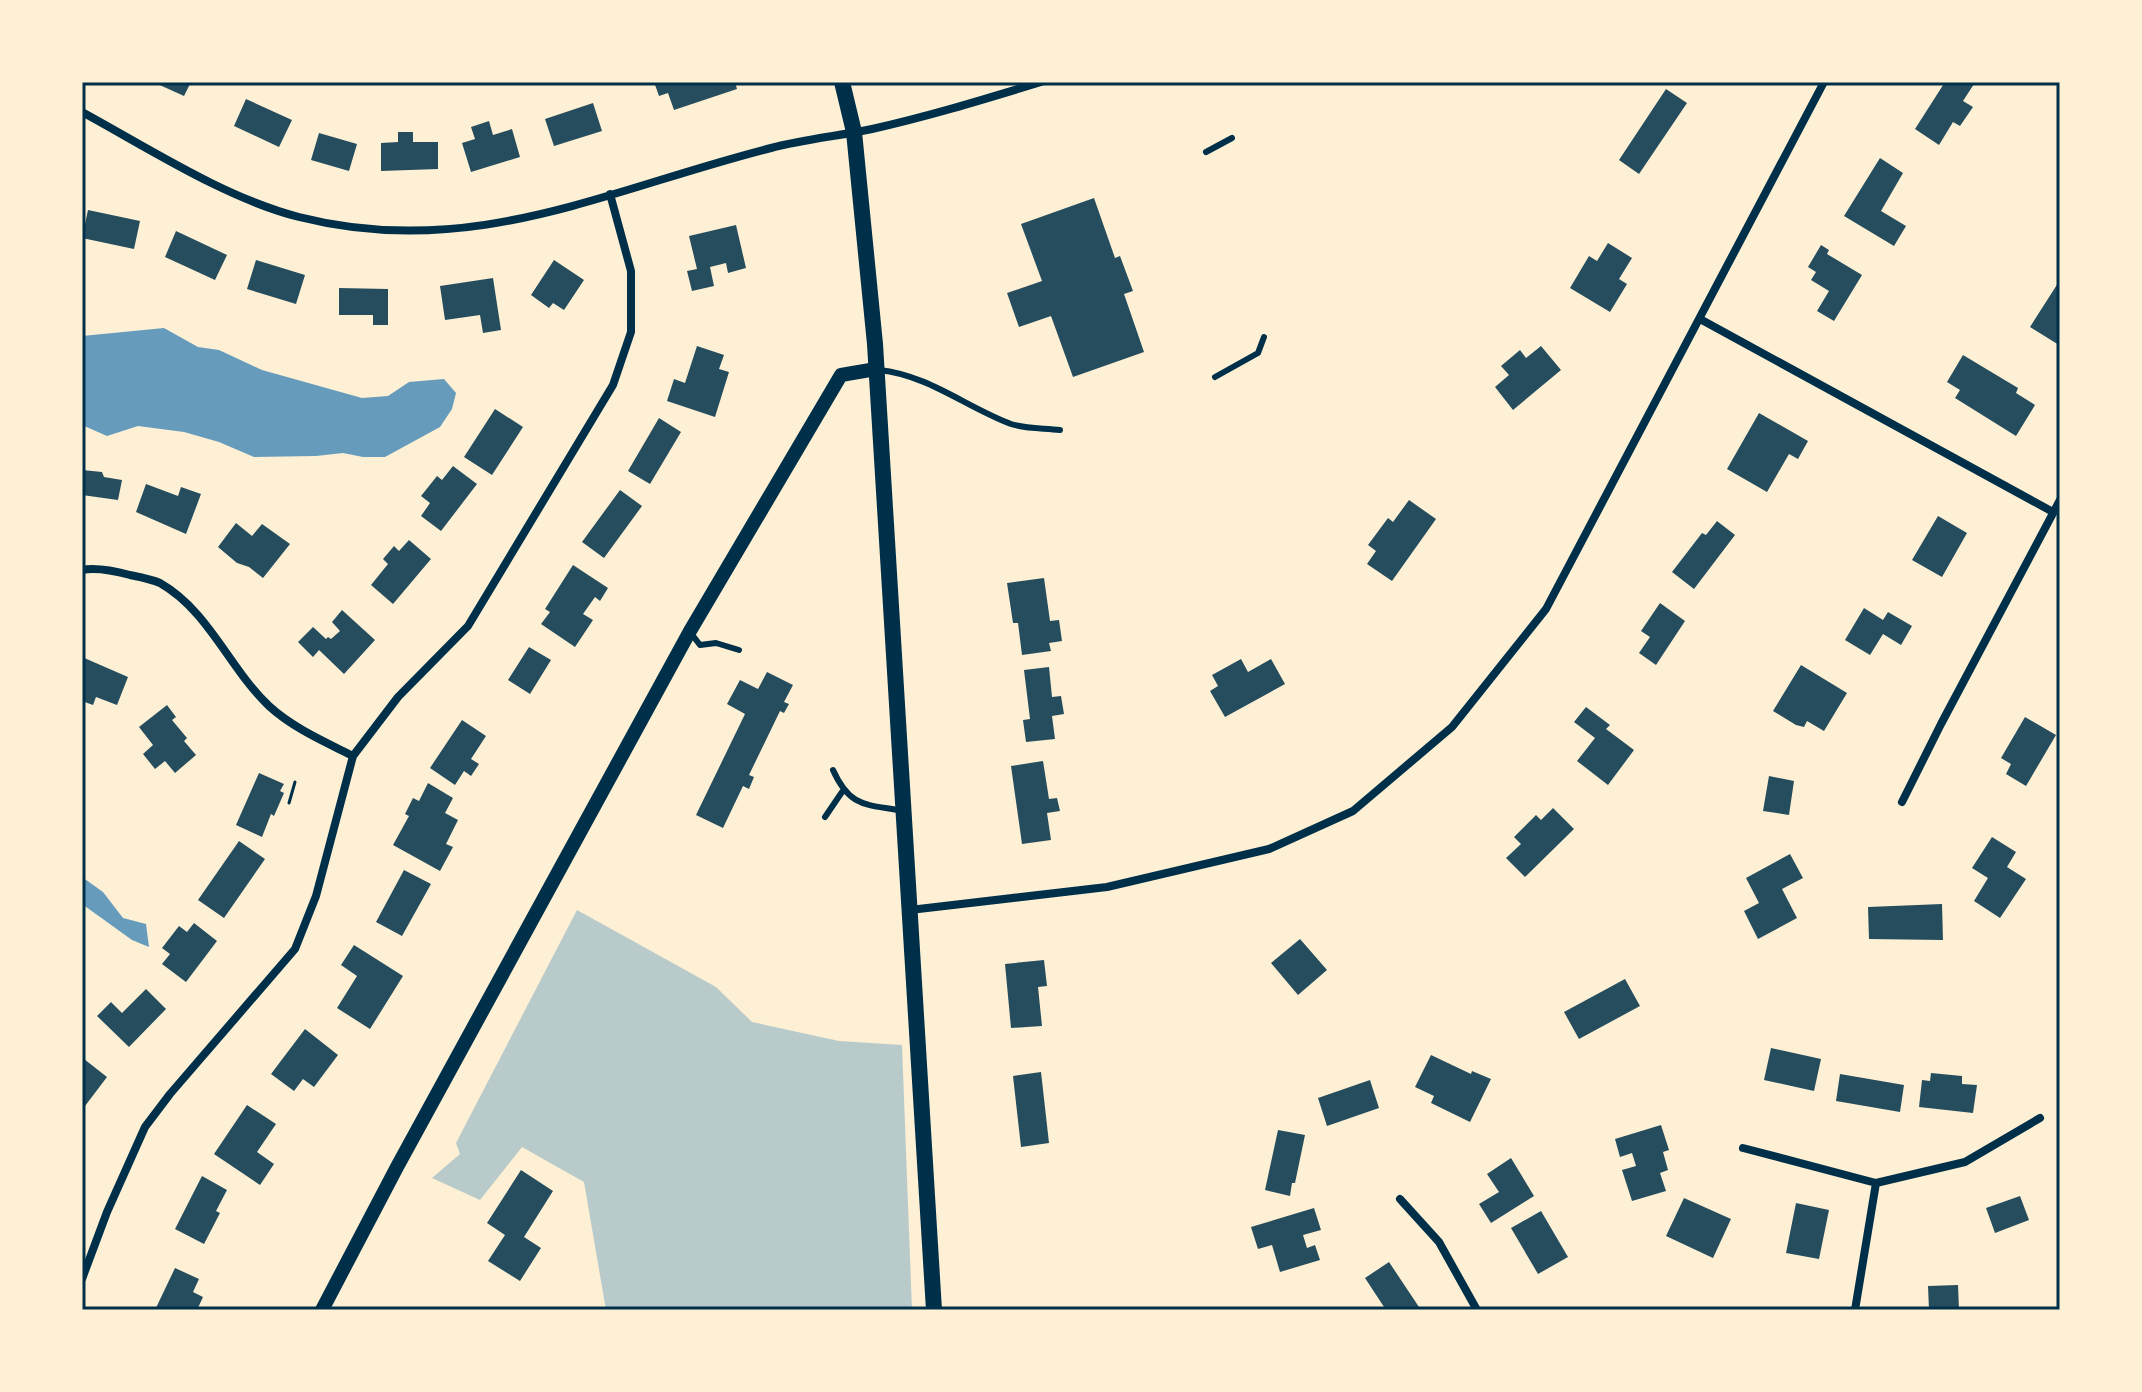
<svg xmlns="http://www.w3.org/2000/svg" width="2142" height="1392" font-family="'Exo 2',sans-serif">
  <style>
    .green { fill: #b9caca }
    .water { fill: #669bbc }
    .building { fill: #264d5e }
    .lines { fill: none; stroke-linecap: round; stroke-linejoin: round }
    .path { stroke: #003049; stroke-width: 3 }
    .service { stroke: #003049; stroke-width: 6 }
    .minor { stroke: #003049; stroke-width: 8 }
    .tertiary { stroke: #003049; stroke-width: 14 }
    .secondary { stroke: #003049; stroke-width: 16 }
    .neatline { fill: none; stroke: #003049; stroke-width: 3 }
  </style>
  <rect width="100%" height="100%" fill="#fdf0d5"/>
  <path class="green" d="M 577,910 L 716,987 L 752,1022 L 839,1041 L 902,1045 L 912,1310 L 606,1310 L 584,1182 L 522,1147 L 480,1200 L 432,1178 L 460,1154 L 456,1143 Z"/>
  <path class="water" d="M 164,328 L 198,347 L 219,350 L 262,370 L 362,398 L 388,396 L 409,382 L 444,379 L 456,393 L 452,409 L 440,427 L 385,457 L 363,457 L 343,453 L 316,456 L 254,457 L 219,442 L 184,432 L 138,426 L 107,436 L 82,425 L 82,336 Z
    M 82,877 L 103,892 L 123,918 L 146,924 L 149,947 L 132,940 L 82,904 Z"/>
  <path class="building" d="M 153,82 L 191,82 L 184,96 Z
    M 654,82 L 735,82 L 737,89 L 674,110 L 668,93 L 659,96 Z
    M 1945,82 L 1974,84 L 1963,101 L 1973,107 L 1960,126 L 1953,122 L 1939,145 L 1915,129 Z
    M 1666,89 L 1687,103 L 1639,174 L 1619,160 Z
    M 246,99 L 292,120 L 279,147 L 234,126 Z
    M 593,103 L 602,131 L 554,146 L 545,119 Z
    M 489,121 L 493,135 L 512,129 L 520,157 L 471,172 L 462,143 L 475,139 L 471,127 Z
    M 398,132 L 413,132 L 413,142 L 438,142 L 438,169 L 381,171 L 381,143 L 398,142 Z
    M 319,133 L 357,144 L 349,171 L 311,160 Z
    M 1880,158 L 1903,173 L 1881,211 L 1906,226 L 1894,246 L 1844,216 Z
    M 1094,198 L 1115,258 L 1120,256 L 1133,291 L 1124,294 L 1144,352 L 1073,377 L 1051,316 L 1019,327 L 1007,293 L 1042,281 L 1021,224 Z
    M 88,210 L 140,221 L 134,249 L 82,238 Z
    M 736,225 L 746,268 L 728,273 L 726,263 L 710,267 L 714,286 L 692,291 L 687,271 L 697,269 L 689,236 Z
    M 176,231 L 227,255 L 215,280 L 165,257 Z
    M 1608,243 L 1632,258 L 1619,279 L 1627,284 L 1610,312 L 1570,288 L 1589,256 L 1597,261 Z
    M 1821,245 L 1829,250 L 1827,254 L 1862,275 L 1834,321 L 1817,311 L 1829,291 L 1811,280 L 1816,272 L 1808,267 Z
    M 256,260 L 305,275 L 296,304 L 247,289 Z
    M 554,260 L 584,280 L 564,310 L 553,303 L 549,308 L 531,295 Z
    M 493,278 L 501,330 L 483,333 L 480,315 L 445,320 L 440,286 Z
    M 2060,280 L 2060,343 L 2059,345 L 2030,327 Z
    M 339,288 L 388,289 L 388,325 L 373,325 L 373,315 L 339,315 Z
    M 697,346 L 724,355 L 719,369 L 729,372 L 715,417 L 667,401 L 674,379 L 685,383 Z
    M 1541,346 L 1561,370 L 1513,410 L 1495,387 L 1509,375 L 1501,366 L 1520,350 L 1526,358 Z
    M 1963,355 L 2018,388 L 2016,393 L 2035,405 L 2016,436 L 1955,398 L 1960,390 L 1947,382 Z
    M 495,409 L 523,427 L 492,475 L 464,457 Z
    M 1759,413 L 1808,441 L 1798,459 L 1789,454 L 1767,492 L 1727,469 Z
    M 659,418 L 681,432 L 650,484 L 628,471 Z
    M 453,466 L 477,484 L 441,531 L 421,516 L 430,503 L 421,496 L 437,476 L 442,480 Z
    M 82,470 L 102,472 L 104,477 L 122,480 L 118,500 L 82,495 Z
    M 146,484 L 178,496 L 181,487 L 201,494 L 186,534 L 136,512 Z
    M 620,490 L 642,506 L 604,558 L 582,542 Z
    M 1409,500 L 1436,519 L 1392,581 L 1367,564 L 1376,551 L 1368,545 L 1388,518 L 1393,522 Z
    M 1938,516 L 1967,533 L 1942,577 L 1912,560 Z
    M 1717,521 L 1735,535 L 1694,589 L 1672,572 L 1702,533 L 1706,535 Z
    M 236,523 L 252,536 L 262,524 L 290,544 L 263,578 L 249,567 L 237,563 L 218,547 Z
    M 409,540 L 431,559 L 393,604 L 371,585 L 388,564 L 383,559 L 394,546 L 399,551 Z
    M 573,565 L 608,588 L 600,601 L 595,597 L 583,614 L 593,620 L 575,647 L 541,624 L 550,612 L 545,609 Z
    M 1044,578 L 1050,621 L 1059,620 L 1062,641 L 1049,643 L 1051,651 L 1022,655 L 1018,623 L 1013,623 L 1007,583 Z
    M 1660,603 L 1685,621 L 1656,665 L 1639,653 L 1650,637 L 1641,631 Z
    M 1864,608 L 1883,620 L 1888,612 L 1912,626 L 1901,645 L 1883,634 L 1870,655 L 1845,640 Z
    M 342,610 L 375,640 L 344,674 L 319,650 L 313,657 L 298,642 L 313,627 L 326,639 L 328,637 L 331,639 L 340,631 L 332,622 Z
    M 529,647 L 551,660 L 530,694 L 508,680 Z
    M 82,657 L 128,677 L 117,705 L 96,697 L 93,705 L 82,701 Z
    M 1241,659 L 1248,672 L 1271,659 L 1285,684 L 1225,717 L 1210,691 L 1218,686 L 1212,675 Z
    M 1801,665 L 1847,693 L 1824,731 L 1807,721 L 1804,727 L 1796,725 L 1773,711 Z
    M 1049,667 L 1052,697 L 1061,696 L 1064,714 L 1052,716 L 1055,739 L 1026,742 L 1023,720 L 1030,719 L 1024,670 Z
    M 767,672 L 793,685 L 784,702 L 789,704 L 784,713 L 780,711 L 749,775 L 754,777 L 749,789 L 743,786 L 723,828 L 696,815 L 745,714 L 727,704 L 740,680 L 758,689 Z
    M 167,705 L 176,717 L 172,720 L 187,738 L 184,741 L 196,755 L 175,773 L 165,761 L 155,769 L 143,754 L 153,745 L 139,727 Z
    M 1586,707 L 1610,725 L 1606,729 L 1634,750 L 1608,785 L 1577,761 L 1595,738 L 1574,722 Z
    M 2025,717 L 2056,735 L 2026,786 L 2006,774 L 2011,764 L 2001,758 Z
    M 462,720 L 486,736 L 471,759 L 479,764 L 471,776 L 464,771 L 455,785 L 430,768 Z
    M 1043,761 L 1049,799 L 1057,798 L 1060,811 L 1047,813 L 1051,840 L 1022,844 L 1011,766 Z
    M 259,773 L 284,784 L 280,791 L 284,793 L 274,816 L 271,814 L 262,837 L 236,825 Z
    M 1769,776 L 1794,781 L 1789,815 L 1763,811 Z
    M 428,783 L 453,798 L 445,813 L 458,820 L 446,844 L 453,847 L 440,871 L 393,845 L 409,816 L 405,814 L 413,798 L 419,801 Z
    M 1553,808 L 1574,829 L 1525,877 L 1506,858 L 1521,844 L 1514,837 L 1536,815 L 1541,820 Z
    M 1992,837 L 2016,852 L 2007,867 L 2026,879 L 2000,918 L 1974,901 L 1988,878 L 1972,868 Z
    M 239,841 L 265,859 L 224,918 L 198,900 Z
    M 1790,854 L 1803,878 L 1782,889 L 1797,918 L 1758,939 L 1744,911 L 1759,903 L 1746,878 Z
    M 404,870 L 431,884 L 402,936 L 376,922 Z
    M 1942,904 L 1943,940 L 1869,939 L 1868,907 Z
    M 194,923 L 217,941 L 186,982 L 162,964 L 170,954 L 162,948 L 179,926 L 187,932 Z
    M 1300,939 L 1327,970 L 1298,995 L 1271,963 Z
    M 354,945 L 403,976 L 370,1029 L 337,1008 L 357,976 L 341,965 Z
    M 1044,960 L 1047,986 L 1038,987 L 1042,1026 L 1011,1028 L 1005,964 Z
    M 1625,979 L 1640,1006 L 1579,1039 L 1564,1012 Z
    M 146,989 L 166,1009 L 129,1047 L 97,1016 L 111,1002 L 122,1013 Z
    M 305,1029 L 338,1055 L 314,1087 L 303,1079 L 294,1091 L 271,1074 Z
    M 1771,1048 L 1821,1059 L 1814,1091 L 1764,1080 Z
    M 1431,1055 L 1471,1074 L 1472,1071 L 1491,1079 L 1470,1122 L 1431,1103 L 1434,1096 L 1415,1087 Z
    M 84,1059 L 107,1077 L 82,1110 L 82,1061 Z
    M 1041,1072 L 1049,1143 L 1021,1147 L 1013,1076 Z
    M 1931,1073 L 1962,1076 L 1962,1084 L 1977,1085 L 1973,1113 L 1919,1107 L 1922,1080 L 1930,1081 Z
    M 1840,1074 L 1904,1085 L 1900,1112 L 1836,1101 Z
    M 1370,1080 L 1379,1108 L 1327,1126 L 1318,1098 Z
    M 247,1105 L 276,1124 L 257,1152 L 274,1164 L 260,1185 L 214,1154 Z
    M 1661,1125 L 1669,1150 L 1663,1152 L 1668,1170 L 1660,1173 L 1666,1191 L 1632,1201 L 1622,1170 L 1636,1166 L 1632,1153 L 1620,1157 L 1615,1139 Z
    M 1278,1130 L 1305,1135 L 1295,1183 L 1292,1183 L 1290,1196 L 1265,1190 Z
    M 1511,1158 L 1534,1196 L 1491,1223 L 1479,1204 L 1499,1192 L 1487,1174 Z
    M 521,1170 L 553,1191 L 524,1237 L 541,1248 L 520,1281 L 488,1261 L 505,1235 L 487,1223 Z
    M 202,1176 L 227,1190 L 216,1211 L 220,1213 L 204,1244 L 175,1229 Z
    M 2020,1196 L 2029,1220 L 1995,1233 L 1986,1208 Z
    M 1684,1198 L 1731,1219 L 1713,1258 L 1666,1236 Z
    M 1796,1203 L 1829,1210 L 1819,1259 L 1786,1253 Z
    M 1314,1208 L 1321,1230 L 1303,1235 L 1307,1248 L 1315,1245 L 1320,1260 L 1280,1272 L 1272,1245 L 1258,1249 L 1251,1227 Z
    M 1541,1211 L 1568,1257 L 1538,1274 L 1511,1228 Z
    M 1389,1262 L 1421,1310 L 1386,1310 L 1365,1278 Z
    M 175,1268 L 199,1279 L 193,1292 L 203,1297 L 197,1310 L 155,1310 Z
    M 1958,1285 L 1959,1310 L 1929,1310 L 1928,1286 Z"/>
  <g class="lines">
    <path class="path" d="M 289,803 L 295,782"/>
    <path class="service" d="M 1206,152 L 1232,138
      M 879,370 C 928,375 966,407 1011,424 C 1026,429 1045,428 1060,430
      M 1215,377 L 1258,353 L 1264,337
      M 690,632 L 700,645 L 716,643 L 739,650
      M 833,770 C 850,808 866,804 903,811
      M 825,817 L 842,792"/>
    <path class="minor" d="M 82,112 C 150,149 225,198 299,217 C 472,261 608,189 771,148 C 804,139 839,136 872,129 C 930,116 985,99 1041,82
      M 1700,319 L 2053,512
      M 82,570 C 97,567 115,571 130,575 C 140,577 151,579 160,583 C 209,611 229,668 269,706 C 293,728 325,742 353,756
      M 1902,802 L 1941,724 L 2060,500
      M 910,910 L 1107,887 L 1269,849 L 1353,811 L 1452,727 L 1546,609 L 1824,82
      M 1743,1148 L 1876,1183 L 1965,1162 L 2040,1118
      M 1400,1199 L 1439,1242 L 1477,1310
      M 82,1279 L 107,1212 L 145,1127 L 170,1094 L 295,949 L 316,896 L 353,756 L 398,697 L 468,626 L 613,385 L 631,332 L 631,271 L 610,194
      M 1855,1310 L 1876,1183"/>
    <path class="tertiary" d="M 322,1310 L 397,1167 L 690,631 L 841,375 L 876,369"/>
    <path class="secondary" d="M 842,82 L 854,132 L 875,344 L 934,1310"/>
  </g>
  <rect width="2142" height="1392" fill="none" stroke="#fdf0d5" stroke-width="168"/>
  <rect x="84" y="84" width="1974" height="1224" class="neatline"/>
</svg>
